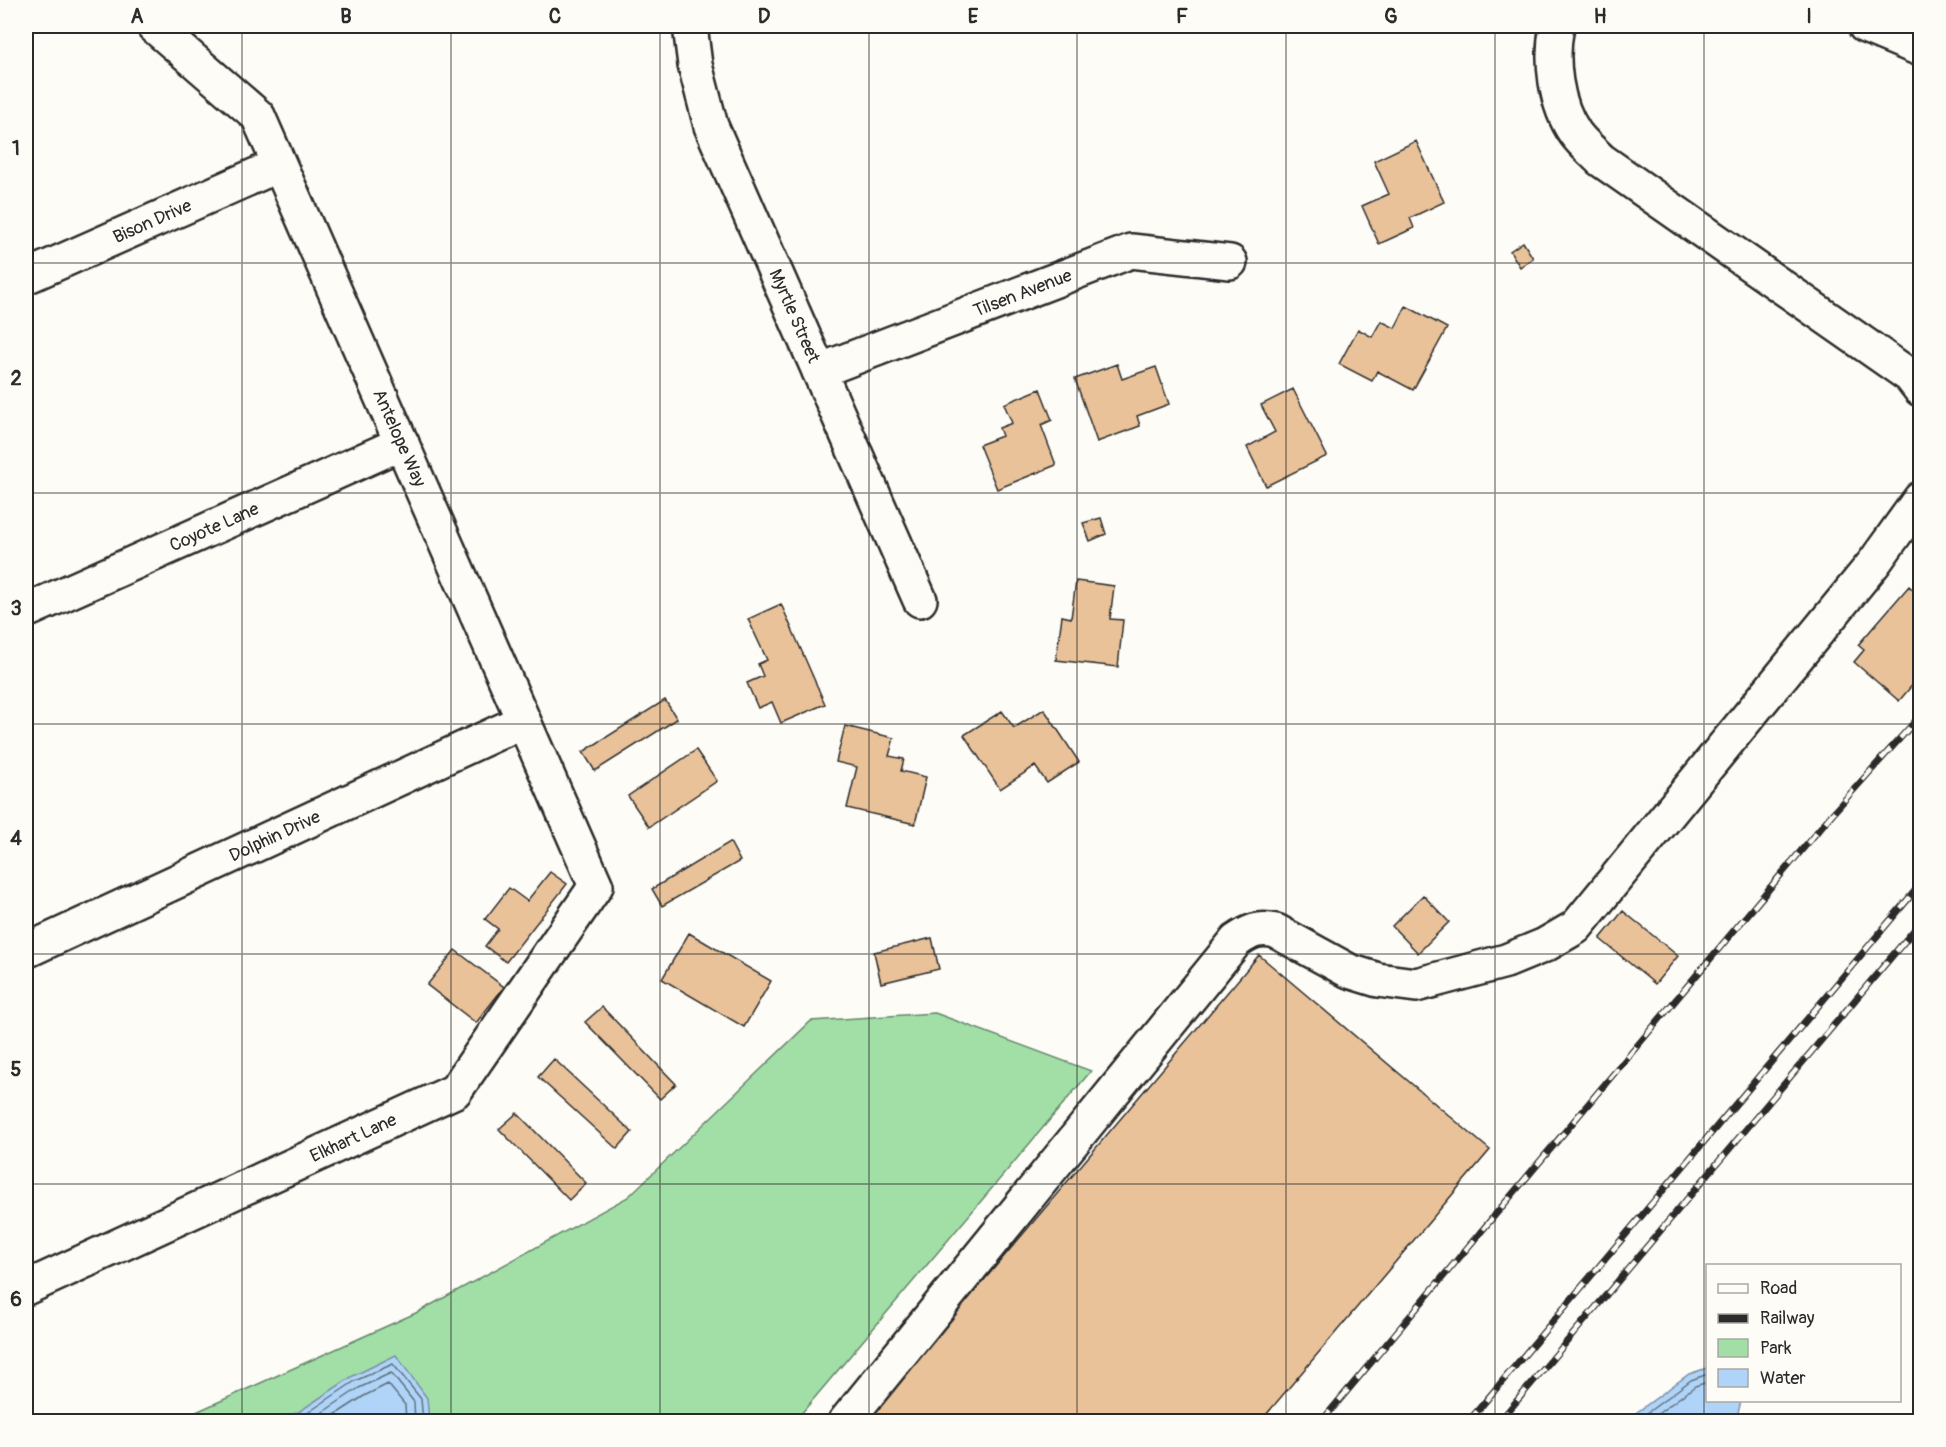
<svg xmlns="http://www.w3.org/2000/svg" width="1946" height="1447" font-family="Pangolin,sans-serif">
  <style>
    .green { fill: #a1dfa7; stroke: #668569; stroke-width: 1.5 }
    .water { fill: #afd4f8; stroke: #7a90a6; stroke-width: 1.5 }
    .lines { fill: none; stroke-linecap: round; stroke-linejoin: round }
    .shore { stroke: #606f7d; stroke-width: 1.5 }
    .building { fill: #e9c299; stroke: #2b2b2b; stroke-width: 1.5 }
    .minor-casing { stroke: #2b2b2b; stroke-width: 38 }
    .minor { stroke: #fdfcf7; stroke-width: 33 }
    .rail-casing { stroke: #2b2b2b; stroke-width: 7 }
    .rail { stroke: #fdfcf7; stroke-width: 4.5; stroke-dasharray: 14; stroke-linecap: butt }
    .grid { fill: none; stroke: #2b2b2b; stroke-width: 1.5; stroke-opacity: 0.55 }
    .labels { text-anchor: middle; dominant-baseline: central; stroke-width: 5; stroke-linejoin: round; paint-order: stroke }
    .street-label { font-size: 18px; fill: #2b2b2b; stroke: #fdfcf7 }
    .neatline { fill: none; stroke: #2b2b2b; stroke-width: 2 }
    .grid-label { font-size: 20px; text-anchor: middle; font-weight: bold; fill: #2b2b2b }
  </style>
  <rect width="100%" height="100%" fill="#fdfcf7"/>
  <filter id="ink" filterUnits="userSpaceOnUse"><feTurbulence type="fractalNoise" baseFrequency=".0167" numOctaves="2"/><feDisplacementMap in="SourceGraphic" scale="12" xChannelSelector="R" yChannelSelector="G"/><feConvolveMatrix kernelMatrix="1 2 1 2 8 2 1 2 1" color-interpolation-filters="sRGB"/></filter>
  <g filter="url(#ink)">
    <path class="green" d="M 935,1013 L 1091,1071 L 795,1421 L 174,1422 L 418,1312 L 628,1197 L 811,1021 Z"/>
    <path class="water" d="M 396,1355 L 427,1398 L 429,1421 L 264,1421 L 297,1413 L 353,1376 Z
      M 1707,1368 L 1708,1400 L 1741,1401 L 1736,1421 L 1625,1421 L 1689,1374 Z"/>
    <g class="lines">
      <path class="shore" d="M 287,1422 L 300,1418 L 355,1381 L 393,1364 L 421,1399 L 423,1422
        M 308,1422 L 359,1388 L 391,1373 L 414,1402 L 415,1422
        M 324,1422 L 364,1396 L 388,1384 L 405,1405 L 406,1422
        M 1635,1422 L 1691,1380 L 1708,1374
        M 1647,1422 L 1695,1386 L 1708,1382"/>
    </g>
    <path class="building" d="M 1416,141 L 1444,202 L 1410,218 L 1414,228 L 1379,244 L 1362,206 L 1389,194 L 1374,161 Z
      M 1523,242 L 1533,258 L 1520,267 L 1510,251 Z
      M 1406,306 L 1447,328 L 1413,390 L 1377,371 L 1372,381 L 1339,364 L 1358,329 L 1372,337 L 1381,321 L 1395,328 Z
      M 1117,364 L 1122,379 L 1156,367 L 1169,404 L 1137,416 L 1140,426 L 1097,442 L 1075,379 Z
      M 1040,389 L 1052,420 L 1041,425 L 1056,465 L 997,489 L 979,445 L 1002,436 L 999,428 L 1012,423 L 1004,404 Z
      M 1293,389 L 1327,456 L 1266,486 L 1247,447 L 1275,432 L 1261,405 Z
      M 1101,518 L 1106,534 L 1090,541 L 1083,523 Z
      M 1076,581 L 1114,586 L 1110,619 L 1123,620 L 1118,667 L 1056,660 L 1062,616 L 1071,618 Z
      M 1909,586 L 1920,596 L 1920,676 L 1899,701 L 1854,662 L 1864,650 L 1858,645 Z
      M 781,604 L 825,704 L 781,723 L 772,702 L 758,708 L 747,683 L 763,676 L 758,664 L 767,660 L 748,619 Z
      M 665,700 L 677,719 L 595,771 L 583,752 Z
      M 1044,709 L 1079,762 L 1047,783 L 1035,766 L 1000,789 L 964,735 L 1002,711 L 1014,728 Z
      M 845,726 L 894,738 L 889,756 L 904,759 L 901,771 L 926,777 L 915,824 L 847,808 L 857,767 L 836,762 Z
      M 696,750 L 717,781 L 649,827 L 628,796 Z
      M 730,842 L 740,861 L 662,906 L 652,889 Z
      M 550,872 L 567,884 L 506,962 L 485,946 L 498,929 L 485,919 L 509,888 L 527,901 Z
      M 1423,895 L 1449,922 L 1418,953 L 1392,926 Z
      M 1623,911 L 1678,956 L 1655,984 L 1600,939 Z
      M 689,933 L 771,981 L 744,1027 L 662,979 Z
      M 932,938 L 939,969 L 881,983 L 874,952 Z
      M 455,950 L 504,987 L 476,1023 L 427,985 Z
      M 1259,955 L 1490,1150 L 1260,1422 L 864,1422 Z
      M 602,1007 L 676,1084 L 660,1099 L 585,1022 Z
      M 554,1059 L 632,1132 L 617,1149 L 538,1077 Z
      M 517,1113 L 586,1183 L 569,1200 L 499,1129 Z"/>
    <g class="lines">
      <g class="minor-casing">
        <g id="minor">
          <path id="s1" d="M 690,26 L 695,65 L 711,126 L 920,600"/>
          <path d="M 1557,26 C 1550,60 1555,104 1575,133 C 1582,143 1592,151 1601,160 L 1910,376 L 1920,389"/>
          <path d="M 1865,26 L 1920,49"/>
          <path id="s2" d="M 26,277 L 279,165"/>
          <path id="s3" d="M 819,371 L 1131,251 L 1230,262"/>
          <path id="s4" d="M 26,611 L 402,443"/>
          <path id="s5" d="M 26,951 L 523,721"/>
          <path id="s6" d="M 26,1288 L 455,1091 L 596,886 L 258,116 L 154,26"/>
          <path d="M 845,1422 L 1236,941 C 1250,931 1259,927 1276,931 L 1349,971 L 1378,980 L 1416,985 L 1506,961 L 1545,945 L 1576,927 L 1874,563 L 1920,499"/>
        </g>
      </g>
      <use href="#minor" class="minor"/>
      <g class="rail-casing">
        <path id="rail" d="M 1321,1422 L 1832,814 L 1920,716
          M 1468,1422 L 1920,885
          M 1499,1422 L 1920,923"/>
      </g>
      <use href="#rail" class="rail"/>
    </g>
  </g>
  <path class="grid" d="M 242,26 L 242,1422M 451,26 L 451,1422M 660,26 L 660,1422M 869,26 L 869,1422M 1077,26 L 1077,1422M 1286,26 L 1286,1422M 1495,26 L 1495,1422M 1704,26 L 1704,1422M 26,263 L 1920,263M 26,493 L 1920,493M 26,724 L 1920,724M 26,954 L 1920,954M 26,1184 L 1920,1184"/>
  <g class="labels">
    <g class="street-label">
      <text stroke="none"><textPath href="#s2" startOffset="138">Bison Drive</textPath></text>
      <text stroke="none"><textPath href="#s3" startOffset="218">Tilsen Avenue</textPath></text>
      <text stroke="none"><textPath href="#s1" startOffset="310">Myrtle Street</textPath></text>
      <text transform="translate(399 438) rotate(66)">Antelope Way</text>
      <text stroke="none"><textPath href="#s4" startOffset="206">Coyote Lane</textPath></text>
      <text stroke="none"><textPath href="#s5" startOffset="274">Dolphin Drive</textPath></text>
      <text stroke="none"><textPath href="#s6" startOffset="360">Elkhart Lane</textPath></text>
    </g>
  </g>
  <rect width="1946" height="1447" fill="none" stroke="#fdfcf7" stroke-width="66"/>
  <rect x="1706" y="1264" width="195" height="138" fill="#fdfcf7" stroke="#a9a8a5" stroke-width="1.5"/>
  <rect x="1718" y="1284" width="30" height="9" fill="#fdfcf7" stroke="#a9a8a5" stroke-width="1.5"/>
  <text x="1760" y="1294" font-size="18" fill="#2b2b2b">Road</text>
  <rect x="1718" y="1314" width="30" height="9" fill="#2b2b2b" stroke="#a9a8a5" stroke-width="1.5"/>
  <text x="1760" y="1324" font-size="18" fill="#2b2b2b">Railway</text>
  <rect x="1718" y="1339" width="30" height="18" fill="#a1dfa7" stroke="#a9a8a5" stroke-width="1.5"/>
  <text x="1760" y="1354" font-size="18" fill="#2b2b2b">Park</text>
  <rect x="1718" y="1369" width="30" height="18" fill="#afd4f8" stroke="#a9a8a5" stroke-width="1.5"/>
  <text x="1760" y="1384" font-size="18" fill="#2b2b2b">Water</text>
  <rect x="33" y="33" width="1880" height="1381" class="neatline"/>
  <g class="grid-label">
    <text x="137" y="23">A</text>
    <text x="346" y="23">B</text>
    <text x="555" y="23">C</text>
    <text x="764" y="23">D</text>
    <text x="973" y="23">E</text>
    <text x="1182" y="23">F</text>
    <text x="1391" y="23">G</text>
    <text x="1600" y="23">H</text>
    <text x="1809" y="23">I</text>
    <text x="16" y="155">1</text>
    <text x="16" y="385">2</text>
    <text x="16" y="615">3</text>
    <text x="16" y="845">4</text>
    <text x="16" y="1076">5</text>
    <text x="16" y="1306">6</text>
  </g>
</svg>
